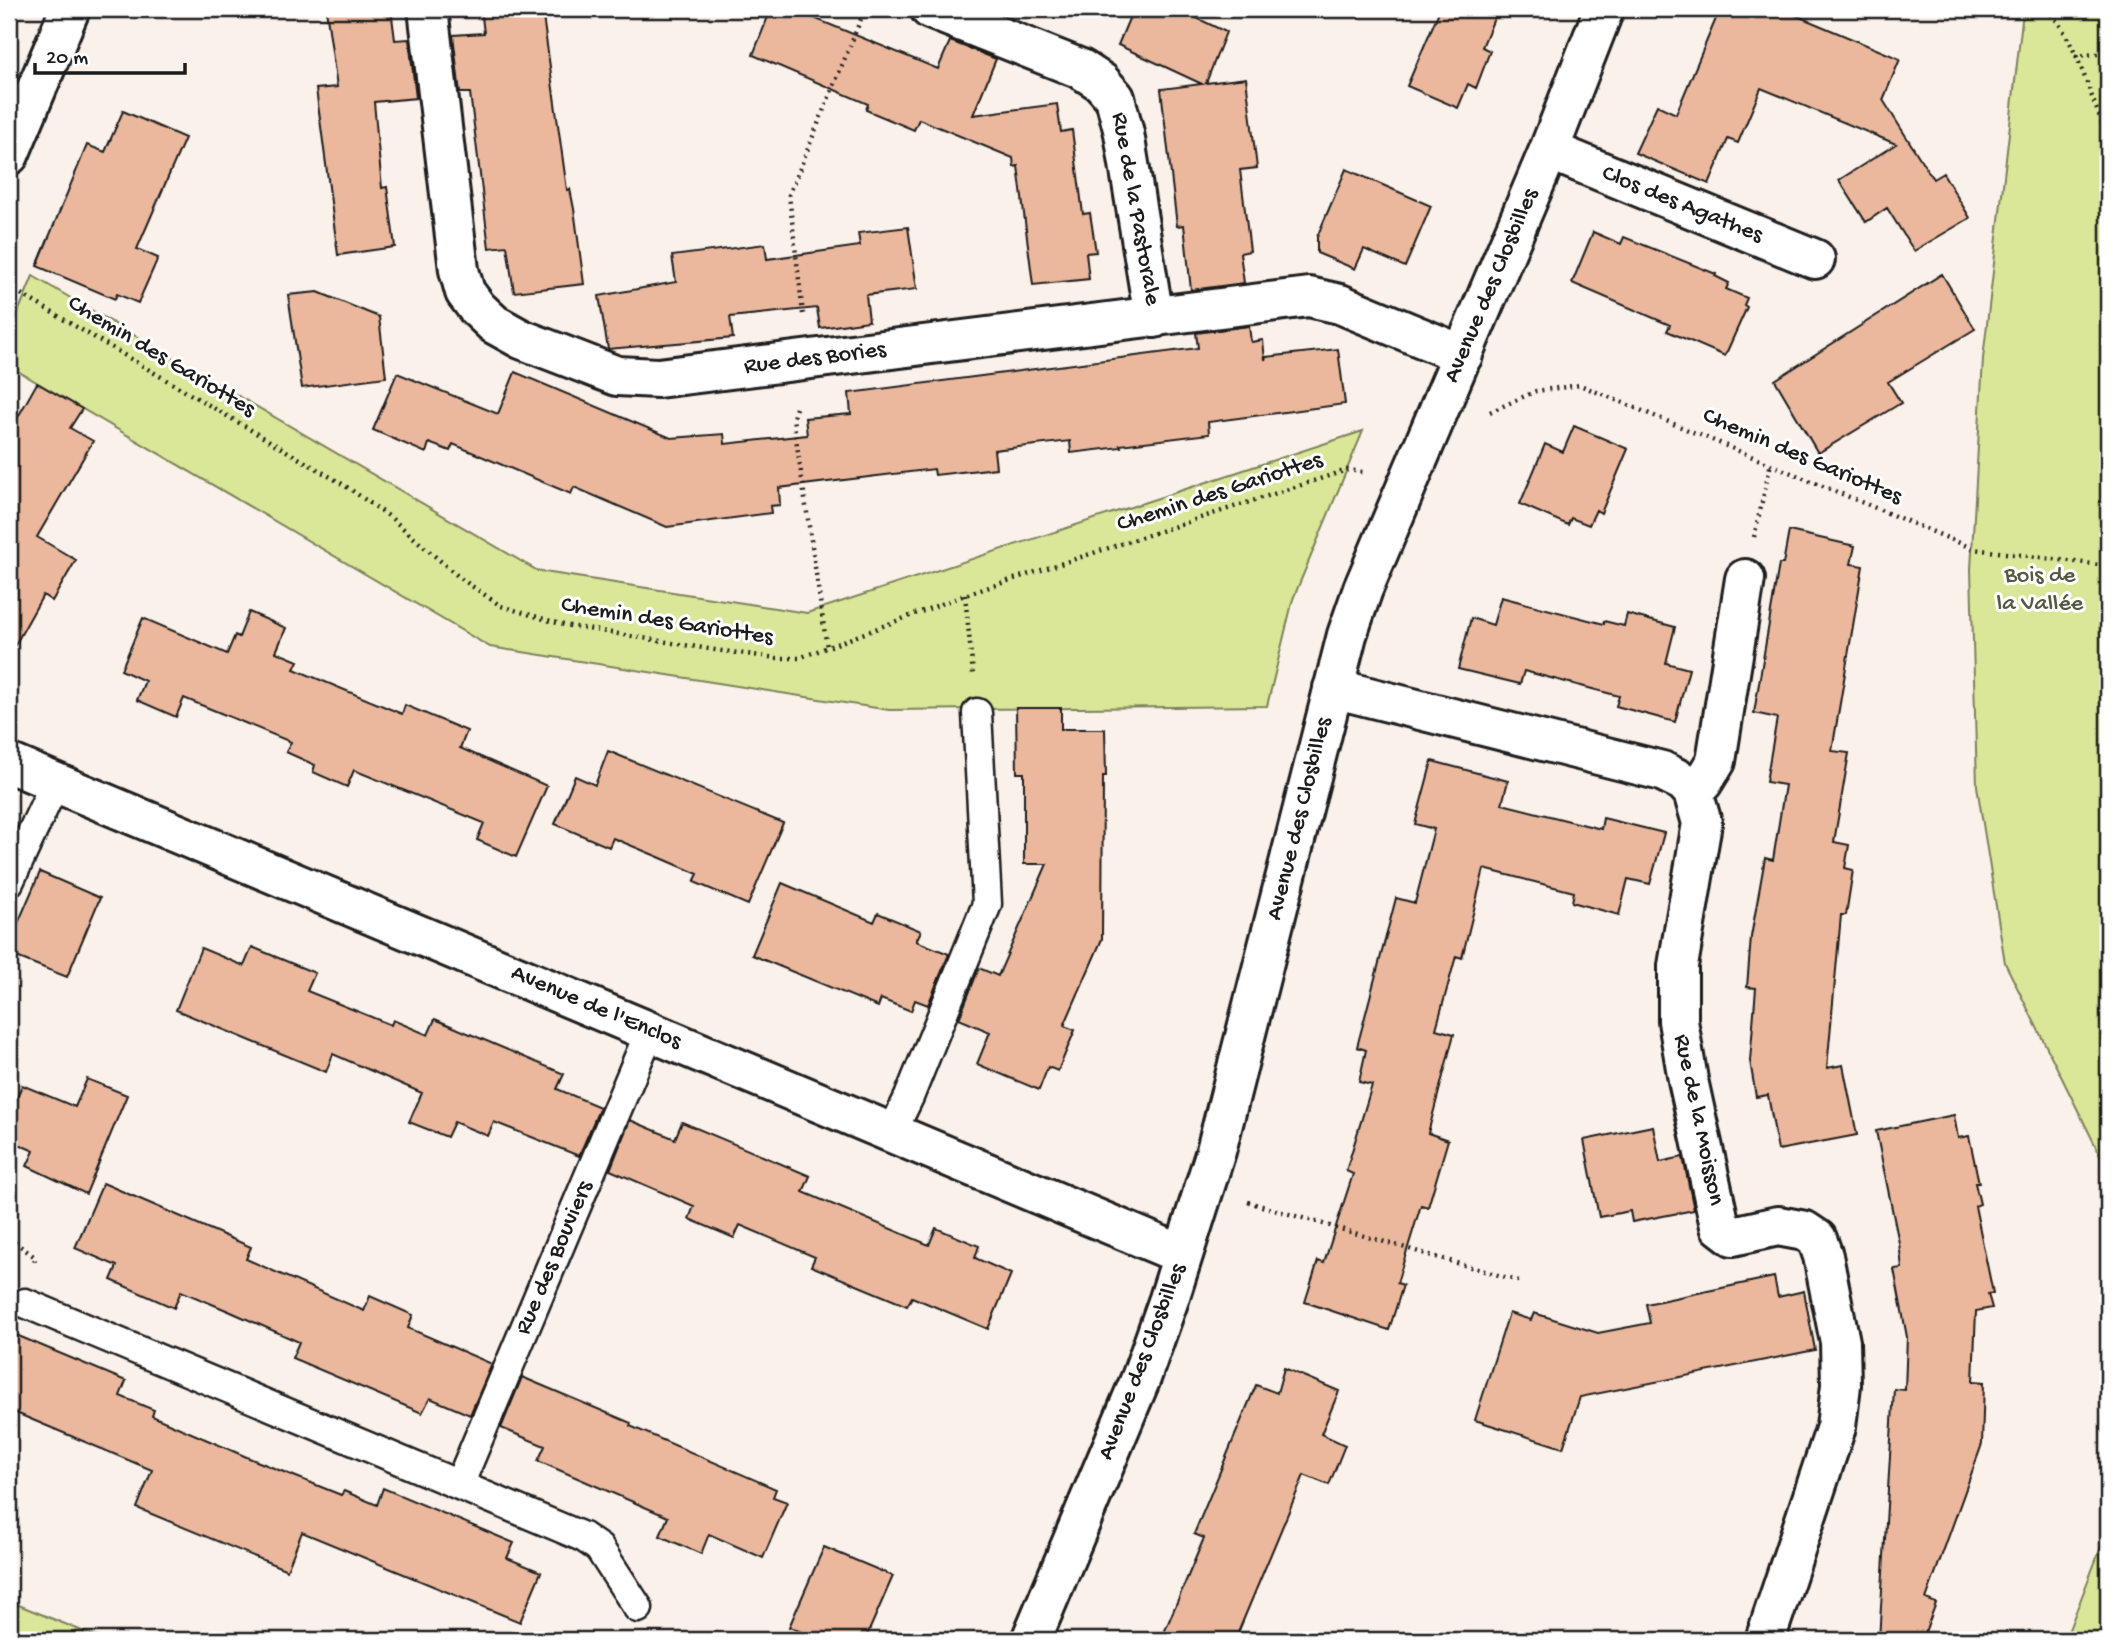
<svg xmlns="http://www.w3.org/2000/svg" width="2117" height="1649" font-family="'Gochi Hand',sans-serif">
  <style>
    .green { fill: #dae698; stroke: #7b815a; stroke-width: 2 }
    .building { fill: #ebb89d; stroke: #1c1c1c; stroke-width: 2 }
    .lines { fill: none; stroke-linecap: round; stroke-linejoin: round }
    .service-casing { stroke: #1c1c1c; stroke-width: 33 }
    .minor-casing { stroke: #1c1c1c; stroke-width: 44 }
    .path { stroke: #1c1c1c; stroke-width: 4.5; stroke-dasharray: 2 5; stroke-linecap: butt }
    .service { stroke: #fff; stroke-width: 28 }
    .minor { stroke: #fff; stroke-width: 38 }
    .labels { text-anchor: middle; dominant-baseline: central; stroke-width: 6; stroke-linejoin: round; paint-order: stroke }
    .street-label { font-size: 24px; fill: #1c1c1c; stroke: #fff }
    .park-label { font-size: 24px; fill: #555941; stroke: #fff }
  </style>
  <rect width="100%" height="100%" fill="#fbf1eb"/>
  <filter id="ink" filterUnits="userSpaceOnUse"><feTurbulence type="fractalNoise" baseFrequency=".0143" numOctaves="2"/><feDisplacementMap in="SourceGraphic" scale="14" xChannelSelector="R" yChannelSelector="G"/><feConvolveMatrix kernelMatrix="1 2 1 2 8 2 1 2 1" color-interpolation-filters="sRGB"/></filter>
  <g filter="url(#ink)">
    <path class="green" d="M 2027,9 L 2108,9 L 2108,1171 L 2005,963 L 1977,786 L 1971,569 L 1983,359 L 2022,20 Z
      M 33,276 L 538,571 L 807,613 L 1363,431 L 1293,599 L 1267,706 L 889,710 L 490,647 L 9,366 L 9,334 Z
      M 2108,1529 L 2108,1640 L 2065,1640 Z
      M 9,1601 L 104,1640 L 9,1640 Z"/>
    <path class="building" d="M 326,9 L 391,9 L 395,40 L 409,39 L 416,98 L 374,102 L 382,188 L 387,187 L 395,247 L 338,255 L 316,89 L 337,87 Z
      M 481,9 L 542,9 L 567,190 L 570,189 L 574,209 L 584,284 L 514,292 L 507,246 L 489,248 L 470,93 L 460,93 L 453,35 L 484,33 Z
      M 771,9 L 792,9 L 938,69 L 950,41 L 996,59 L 973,115 L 1057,104 L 1061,132 L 1072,130 L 1083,214 L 1090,213 L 1096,252 L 1086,253 L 1089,279 L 1033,285 L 1018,166 L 1014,167 L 1013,158 L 919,119 L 914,130 L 866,110 L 868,104 L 753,55 Z
      M 1133,9 L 1178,9 L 1226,32 L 1206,83 L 1246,78 L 1257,168 L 1240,170 L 1250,251 L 1240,253 L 1244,283 L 1191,290 L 1184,225 L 1177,226 L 1161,89 L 1202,84 L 1118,45 Z
      M 1440,9 L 1498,9 L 1482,47 L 1490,51 L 1476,88 L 1468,84 L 1458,108 L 1407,86 Z
      M 1720,9 L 1781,9 L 1900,59 L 1883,100 L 1933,179 L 1943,173 L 1970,218 L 1914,251 L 1887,208 L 1866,222 L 1839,180 L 1896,144 L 1761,88 L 1738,143 L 1728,139 L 1709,184 L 1635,153 L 1657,105 L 1676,114 Z
      M 123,111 L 185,138 L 137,249 L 158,258 L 138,303 L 117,294 L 115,299 L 37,266 L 87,145 L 105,152 Z
      M 1346,169 L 1431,206 L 1405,267 L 1364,249 L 1355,269 L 1317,253 L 1317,237 Z
      M 908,227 L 917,289 L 866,295 L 869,321 L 820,328 L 817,308 L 730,317 L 733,338 L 608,349 L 599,296 L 676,282 L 672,256 L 765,244 L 767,259 L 860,246 L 858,233 Z
      M 1593,232 L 1621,244 L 1624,237 L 1716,274 L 1715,276 L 1729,283 L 1726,289 L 1747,298 L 1744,305 L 1747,307 L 1725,356 L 1667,331 L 1670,325 L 1572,283 Z
      M 1942,274 L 1975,329 L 1888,382 L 1901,403 L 1818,453 L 1775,380 Z
      M 318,292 L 379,317 L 386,377 L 302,388 L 288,295 Z
      M 1249,326 L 1251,342 L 1263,340 L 1265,360 L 1266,357 L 1338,349 L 1345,404 L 1208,422 L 1209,434 L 1120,445 L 1121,447 L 1071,453 L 1070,441 L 994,450 L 996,468 L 935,475 L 934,469 L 779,488 L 780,505 L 770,506 L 771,513 L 667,527 L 574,487 L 571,494 L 453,444 L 450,451 L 429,443 L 426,453 L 373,430 L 397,373 L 498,414 L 515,372 L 671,438 L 724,434 L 725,444 L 807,435 L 805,418 L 851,414 L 849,393 L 1198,348 L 1196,333 Z
      M 37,383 L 82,409 L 70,428 L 93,441 L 37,537 L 76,560 L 52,601 L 43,595 L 9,656 L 9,433 Z
      M 1574,426 L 1628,449 L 1601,513 L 1596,510 L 1589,525 L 1571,518 L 1568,525 L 1520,504 L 1545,444 L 1563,452 Z
      M 1789,531 L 1855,546 L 1851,564 L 1863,566 L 1832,751 L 1849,753 L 1834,842 L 1849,845 L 1845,868 L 1853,870 L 1846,915 L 1841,915 L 1827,1068 L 1843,1065 L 1857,1135 L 1778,1150 L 1768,1095 L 1756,1097 L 1750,1061 L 1756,988 L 1747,987 L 1751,937 L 1765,858 L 1773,860 L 1785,785 L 1766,782 L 1777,718 L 1754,713 L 1779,564 L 1783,564 Z
      M 1501,597 L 1604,624 L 1604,621 L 1624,626 L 1627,614 L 1675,627 L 1666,663 L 1689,669 L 1675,722 L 1616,706 L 1619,696 L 1524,671 L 1520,684 L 1458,669 L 1471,618 L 1493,625 Z
      M 249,612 L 286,628 L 276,652 L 298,661 L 294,669 L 402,714 L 405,705 L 467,731 L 460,748 L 547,786 L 516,857 L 477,840 L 484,823 L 354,770 L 347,787 L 313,772 L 315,765 L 286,752 L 291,742 L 240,721 L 184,698 L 176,717 L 137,700 L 145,681 L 121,670 L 143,618 L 227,654 L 235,635 L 239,637 Z
      M 1016,708 L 1061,708 L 1061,729 L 1105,729 L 1106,776 L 1103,776 L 1102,939 L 1064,1026 L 1075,1030 L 1058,1071 L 1048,1067 L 1039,1090 L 977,1064 L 990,1032 L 959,1019 L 979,968 L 998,976 L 1047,864 L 1024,864 L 1024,773 L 1017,773 Z
      M 608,751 L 783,823 L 748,905 L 694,882 L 698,874 L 661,858 L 613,838 L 609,847 L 555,824 L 575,776 L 595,785 Z
      M 1432,761 L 1508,781 L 1502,804 L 1601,829 L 1603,818 L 1664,833 L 1650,884 L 1628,879 L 1619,915 L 1572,902 L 1574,892 L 1484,869 L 1462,958 L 1456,956 L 1436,1029 L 1454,1034 L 1428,1133 L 1448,1140 L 1428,1207 L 1421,1205 L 1397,1283 L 1403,1285 L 1389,1330 L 1305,1302 L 1318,1261 L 1324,1263 L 1353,1174 L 1346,1171 L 1372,1085 L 1359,1082 L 1366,1050 L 1357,1047 L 1396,898 L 1415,903 L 1434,829 L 1415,824 Z
      M 40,872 L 100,898 L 67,977 L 9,954 L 9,944 Z
      M 782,883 L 874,922 L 878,913 L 921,931 L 916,941 L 949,954 L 928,1005 L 915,1000 L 911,1011 L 881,999 L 878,1007 L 752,955 Z
      M 252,947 L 315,973 L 307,991 L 391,1025 L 393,1020 L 428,1035 L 435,1019 L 564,1074 L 557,1089 L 600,1107 L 579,1156 L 494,1122 L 488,1136 L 454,1122 L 447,1137 L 409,1122 L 422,1093 L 333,1054 L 326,1072 L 176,1010 L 201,948 L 244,966 Z
      M 87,1079 L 127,1095 L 86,1194 L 27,1166 L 34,1151 L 9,1140 L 9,1117 L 22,1085 L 75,1107 Z
      M 1954,1115 L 1958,1138 L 1969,1136 L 1979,1183 L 1975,1183 L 1980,1204 L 1975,1206 L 1993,1293 L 1988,1294 L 1992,1308 L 1976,1311 L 1973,1381 L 1984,1382 L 1982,1444 L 1926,1599 L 1936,1603 L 1922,1640 L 1879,1640 L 1894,1389 L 1905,1390 L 1907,1337 L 1894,1269 L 1902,1268 L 1899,1243 L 1876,1131 Z
      M 630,1120 L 675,1139 L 682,1122 L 810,1176 L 803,1192 L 929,1245 L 936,1228 L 979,1246 L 975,1258 L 1011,1274 L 988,1329 L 912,1297 L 907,1306 L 811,1266 L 815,1257 L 740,1225 L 734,1238 L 689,1219 L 694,1206 L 610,1170 Z
      M 1653,1126 L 1660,1162 L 1683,1157 L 1694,1210 L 1632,1222 L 1630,1211 L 1599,1217 L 1584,1140 Z
      M 103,1183 L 251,1247 L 246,1259 L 364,1311 L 370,1296 L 413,1315 L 408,1328 L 492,1364 L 470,1415 L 430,1398 L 422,1413 L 292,1358 L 299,1342 L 231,1312 L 181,1291 L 174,1308 L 111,1280 L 117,1266 L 75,1248 Z
      M 1774,1277 L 1778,1297 L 1804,1291 L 1815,1350 L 1580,1397 L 1563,1448 L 1475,1420 L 1509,1313 L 1531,1320 L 1534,1313 L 1598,1333 L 1650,1323 L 1646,1304 Z
      M 9,1332 L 126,1381 L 120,1396 L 154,1410 L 152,1416 L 249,1458 L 341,1495 L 344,1491 L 377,1505 L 383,1488 L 514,1543 L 507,1558 L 541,1572 L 520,1622 L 302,1532 L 287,1570 L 137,1508 L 152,1470 L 9,1410 Z
      M 1284,1368 L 1339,1391 L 1321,1434 L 1345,1445 L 1329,1485 L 1304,1475 L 1235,1640 L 1161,1640 L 1204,1538 L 1194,1534 L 1256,1385 L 1277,1393 Z
      M 522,1377 L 631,1423 L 630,1426 L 776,1489 L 773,1497 L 787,1502 L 763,1558 L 709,1534 L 701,1554 L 660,1536 L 668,1517 L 538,1461 L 545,1446 L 501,1428 Z
      M 824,1547 L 893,1576 L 865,1640 L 821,1640 L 789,1627 Z"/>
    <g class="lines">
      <g class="service-casing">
        <path id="service" d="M 9,882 L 55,783
          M 892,1132 L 909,1097 L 987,904 L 977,713
          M 25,1303 L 583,1537 L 599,1548 L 638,1608
          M 459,1485 L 650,1031"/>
      </g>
      <g class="minor-casing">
        <path id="minor" d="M 428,9 L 459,270 L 465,292 L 477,308 L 494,324 L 521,339 L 617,376 L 658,378 L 1309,297 L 1340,304 L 1463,355
          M 930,9 L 1081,69 L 1101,82 L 1115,98 L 1124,133 L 1154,318
          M 1549,150 L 1815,259
          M 9,155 L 70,9
          M 1333,688 L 1662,771 L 1684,782 L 1693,792 L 1702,823 L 1678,966 L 1678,1021 L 1688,1080 L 1720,1226 L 1733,1236 L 1778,1226 L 1805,1231 L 1817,1239 L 1823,1256 L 1840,1342 L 1841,1385 L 1836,1427 L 1765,1640
          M 9,763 L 1183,1255
          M 1693,792 L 1703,782 L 1716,761 L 1745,579
          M 1031,1640 L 1141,1378 L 1169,1299 L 1216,1151 L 1347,635 L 1363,589 L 1549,150 L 1604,9"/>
      </g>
      <path class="path" d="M 2046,9 C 2078,39 2088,96 2108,135
        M 2075,56 L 2108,53
        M 9,287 L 344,485 L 390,517 L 460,578 L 501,606 L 564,625 L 715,650 L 777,658 L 799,658 L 965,595 L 1347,470 L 1363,472
        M 803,314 L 789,195 L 865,9
        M 796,408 L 793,418 L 827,648
        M 1490,412 L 1536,391 L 1580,385 L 1974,549 L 2108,566
        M 1754,537 L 1771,463
        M 965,595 L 973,674
        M 1248,1202 L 1522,1282
        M 9,1238 L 35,1257 L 34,1265"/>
      <use href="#service" class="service"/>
      <use href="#minor" class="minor"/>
    </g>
  </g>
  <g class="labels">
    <g class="street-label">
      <text transform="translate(1682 205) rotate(22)">Clos des Agathes</text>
      <text transform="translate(1135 209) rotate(80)">Rue de la Pastorale</text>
      <text transform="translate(1492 286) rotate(-67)">Avenue des Closbilles</text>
      <text transform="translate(161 357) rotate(31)">Chemin des Gariottes</text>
      <text transform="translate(815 359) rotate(-7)">Rue des Bories</text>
      <text transform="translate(1802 457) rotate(23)">Chemin des Gariottes</text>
      <text transform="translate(1220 493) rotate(-18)">Chemin des Gariottes</text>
      <text transform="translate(667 622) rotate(9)">Chemin des Gariottes</text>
      <text transform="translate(1300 819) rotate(-76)">Avenue des Closbilles</text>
      <text transform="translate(596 1008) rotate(23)">Avenue de l'Enclos</text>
      <text transform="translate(1698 1120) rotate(78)">Rue de la Moisson</text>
      <text transform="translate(555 1258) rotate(-67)">Rue des Bouviers</text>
      <text transform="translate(1143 1362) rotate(-69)">Avenue des Closbilles</text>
    </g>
    <g class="park-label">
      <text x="2040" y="576">Bois de<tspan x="2040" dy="28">la Vallée</tspan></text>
    </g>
  </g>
  <rect width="2117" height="1649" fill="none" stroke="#fff" stroke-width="35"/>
  <rect x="18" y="18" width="2082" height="1614" fill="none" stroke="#1c1c1c" stroke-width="2.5" filter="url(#ink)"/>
  <path d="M35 63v10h150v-10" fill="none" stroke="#1c1c1c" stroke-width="3.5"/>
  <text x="46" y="63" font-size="21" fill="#1c1c1c" stroke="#ffffff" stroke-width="5" paint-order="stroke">20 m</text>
</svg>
